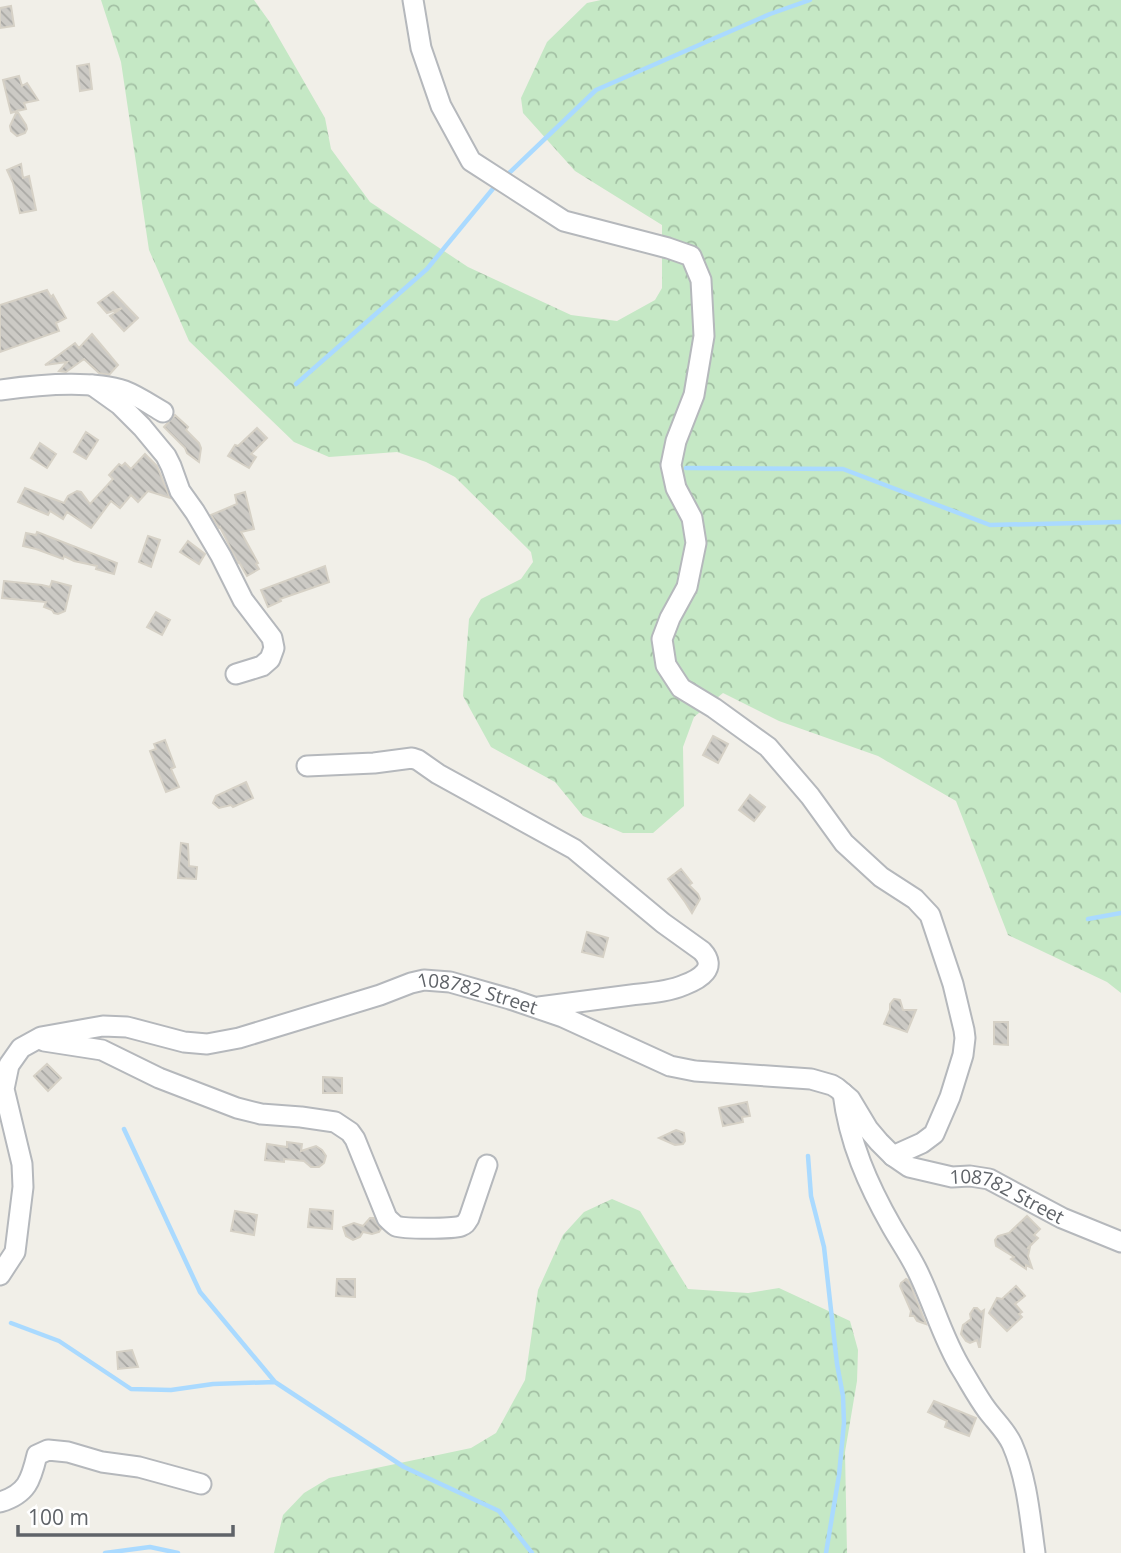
<svg xmlns="http://www.w3.org/2000/svg" width="1121" height="1553" font-family="'Open Sans',sans-serif">
  <style>
    .forest { fill: url(#forest-crowns) }
    .lines { fill: none; stroke-linecap: round; stroke-linejoin: round }
    .stream { stroke: #aadaff; stroke-width: 4.5 }
    .building { fill: url(#building-back-hatch); stroke: #d6d1c6; stroke-width: 2 }
    .minor-casing { stroke: #b5b8bc; stroke-width: 23 }
    .minor { stroke: #fff; stroke-width: 19 }
    .labels { text-anchor: middle; dominant-baseline: central; stroke-width: 5; stroke-linejoin: round; paint-order: stroke }
    .street-label { font-size: 19px; fill: #5f6368; stroke: #fff }
  </style>
  <defs>
    <pattern id="forest-crowns" width="20" height="18" patternUnits="userSpaceOnUse" patternTransform="scale(1.75)"><rect width="20" height="18" fill="#c5e8c5"/><path d="M2 6a3 3 0 1 1 6 0M12 15a3 3 0 1 1 6 0" fill="none" stroke="#a3c0a4"/></pattern>
    <pattern id="building-back-hatch" width="6" height="6" patternUnits="userSpaceOnUse" patternTransform="scale(1.75)"><rect width="6" height="6" fill="#cccac5"/><path d="M-1 5l2 2M0 0l6 6M5-1l2 2" fill="none" stroke="#a9a8a4"/></pattern>
  </defs>
  <rect width="100%" height="100%" fill="#f1efe8"/>
  <path class="forest" d="M 101,0 L 254,0 L 269,21 L 325,118 L 331,149 L 370,202 L 468,267 L 571,315 L 617,321 L 655,300 L 662,288 L 662,225 L 575,171 L 523,113 L 521,98 L 547,42 L 587,3 L 601,0 L 1121,0 L 1121,993 L 1107,982 L 1008,935 L 956,801 L 878,756 L 779,721 L 723,693 L 694,717 L 683,747 L 684,806 L 653,833 L 623,833 L 583,816 L 555,782 L 491,747 L 463,696 L 469,619 L 481,599 L 521,579 L 533,562 L 531,552 L 455,477 L 426,462 L 397,452 L 329,457 L 294,442 L 189,341 L 149,250 L 121,62 Z
    M 612,1199 L 640,1211 L 688,1289 L 748,1293 L 779,1288 L 850,1321 L 858,1350 L 857,1381 L 845,1452 L 847,1553 L 274,1553 L 283,1515 L 304,1493 L 329,1478 L 471,1448 L 496,1433 L 525,1380 L 538,1290 L 563,1235 L 584,1212 Z"/>
  <g class="lines">
    <path class="stream" d="M 505,177 L 596,90 L 770,14 L 810,0
      M 296,384 L 427,269 L 496,185
      M 686,468 L 843,469 L 990,525 L 1121,522
      M 1088,919 L 1121,913
      M 124,1129 L 200,1292 L 275,1382 L 404,1467 L 499,1511 L 532,1553
      M 808,1156 L 811,1196 L 824,1247 L 837,1364 L 843,1396 L 844,1423 L 839,1475 L 826,1553
      M 11,1323 L 59,1341 L 131,1389 L 171,1390 L 213,1384 L 275,1382
      M 105,1553 L 150,1547 L 178,1553"/>
  </g>
  <path class="building" d="M 11,6 L 14,26 L 0,28 L 0,8 Z
    M 89,64 L 92,89 L 80,91 L 77,66 Z
    M 19,76 L 22,86 L 27,83 L 38,100 L 24,103 L 26,109 L 17,111 L 26,125 L 27,129 L 25,133 L 17,136 L 11,131 L 10,126 L 17,111 L 11,113 L 3,80 Z
    M 21,164 L 23,178 L 29,176 L 36,210 L 20,213 L 13,183 L 7,170 Z
    M 47,290 L 51,297 L 53,295 L 66,318 L 56,323 L 59,331 L 0,352 L 0,305 Z
    M 113,292 L 138,318 L 124,331 L 110,316 L 122,308 L 107,313 L 98,303 Z
    M 92,334 L 118,365 L 109,375 L 99,373 L 84,359 L 66,372 L 59,371 L 67,362 L 45,365 L 75,343 L 79,348 Z
    M 175,415 L 188,427 L 186,430 L 199,443 L 201,448 L 199,462 L 187,453 L 185,448 L 164,427 Z
    M 257,428 L 267,438 L 251,454 L 256,457 L 249,468 L 228,456 L 235,445 L 238,446 Z
    M 86,432 L 98,440 L 86,459 L 74,452 Z
    M 40,443 L 56,454 L 47,468 L 31,458 Z
    M 145,454 L 157,466 L 170,498 L 148,491 L 138,502 L 131,495 L 120,508 L 111,501 L 91,528 L 67,512 L 63,519 L 50,511 L 48,515 L 18,502 L 25,488 L 64,503 L 68,496 L 77,491 L 81,492 L 90,504 L 113,479 L 109,475 L 119,464 L 122,466 L 125,463 L 131,469 Z
    M 245,492 L 254,529 L 241,532 L 258,563 L 256,564 L 259,569 L 247,576 L 239,562 L 238,563 L 220,527 L 219,528 L 211,515 L 237,504 L 235,495 Z
    M 37,532 L 117,563 L 114,574 L 96,569 L 97,566 L 74,561 L 64,556 L 63,559 L 36,549 L 23,546 L 26,533 L 36,535 Z
    M 148,536 L 160,540 L 151,567 L 139,562 Z
    M 188,541 L 205,554 L 199,564 L 180,552 Z
    M 325,566 L 329,582 L 280,599 L 281,601 L 268,607 L 261,590 Z
    M 4,581 L 42,585 L 50,587 L 52,581 L 71,586 L 65,611 L 58,614 L 54,613 L 52,610 L 44,607 L 46,602 L 2,598 Z
    M 156,612 L 170,620 L 162,635 L 147,627 Z
    M 713,736 L 728,744 L 718,763 L 703,755 Z
    M 165,740 L 175,767 L 171,769 L 179,787 L 166,792 L 150,751 L 156,749 L 154,744 Z
    M 246,782 L 253,798 L 233,807 L 231,805 L 219,808 L 213,803 L 216,796 Z
    M 750,795 L 765,807 L 754,821 L 739,810 Z
    M 181,843 L 188,844 L 189,866 L 197,867 L 196,879 L 178,878 Z
    M 681,869 L 692,883 L 689,885 L 698,894 L 700,899 L 692,913 L 685,902 L 668,879 Z
    M 587,932 L 608,938 L 603,957 L 582,952 Z
    M 894,999 L 900,1000 L 903,1010 L 916,1010 L 907,1032 L 884,1024 L 890,1010 L 890,1004 Z
    M 994,1022 L 1008,1022 L 1008,1045 L 994,1044 Z
    M 47,1064 L 61,1078 L 48,1091 L 34,1076 Z
    M 323,1077 L 342,1078 L 342,1093 L 323,1093 Z
    M 747,1102 L 750,1116 L 742,1117 L 743,1122 L 723,1126 L 719,1108 Z
    M 676,1130 L 684,1133 L 685,1141 L 683,1144 L 675,1145 L 659,1138 Z
    M 287,1142 L 302,1144 L 301,1151 L 316,1146 L 322,1150 L 326,1156 L 324,1163 L 319,1167 L 311,1167 L 304,1161 L 284,1159 L 284,1162 L 265,1160 L 267,1144 L 287,1147 Z
    M 310,1209 L 333,1211 L 332,1229 L 308,1227 Z
    M 235,1211 L 257,1215 L 254,1235 L 231,1231 Z
    M 1027,1216 L 1040,1229 L 1034,1235 L 1038,1238 L 1027,1249 L 1030,1247 L 1028,1256 L 1032,1268 L 1026,1265 L 1026,1269 L 1011,1259 L 1014,1257 L 996,1246 L 995,1240 L 998,1236 L 1009,1233 Z
    M 370,1218 L 374,1218 L 381,1229 L 379,1232 L 372,1234 L 363,1232 L 360,1237 L 353,1240 L 346,1236 L 343,1227 L 354,1223 L 363,1226 Z
    M 337,1279 L 355,1279 L 355,1297 L 336,1296 Z
    M 906,1279 L 908,1280 L 911,1286 L 926,1324 L 917,1321 L 914,1316 L 910,1316 L 911,1311 L 900,1286 L 901,1283 Z
    M 1016,1286 L 1025,1296 L 1015,1304 L 1022,1312 L 1019,1314 L 1022,1317 L 1007,1331 L 989,1313 L 997,1298 L 1002,1299 Z
    M 974,1308 L 977,1308 L 981,1312 L 984,1310 L 980,1347 L 979,1347 L 977,1340 L 970,1343 L 966,1341 L 961,1334 L 963,1325 L 971,1319 L 970,1314 Z
    M 132,1350 L 138,1367 L 118,1369 L 117,1352 Z
    M 934,1401 L 976,1418 L 969,1436 L 945,1427 L 947,1421 L 928,1412 Z"/>
  <g class="lines">
    <g class="minor-casing">
      <g id="minor">
        <path d="M 413,0 L 421,48 L 441,106 L 471,161 L 564,221 L 668,248 L 691,256 L 701,280 L 704,336 L 694,395 L 676,441 L 671,465 L 676,488 L 692,518 L 696,543 L 687,587 L 670,618 L 662,639 L 666,665 L 681,688 L 714,708 L 768,747 L 810,796 L 844,843 L 881,877 L 915,899 L 930,915 L 953,984 L 964,1030 L 965,1038 L 963,1055 L 950,1097 L 934,1134 L 922,1143 L 893,1156"/>
        <path d="M 92,385 L 120,405 L 142,427 L 166,456 L 171,466 L 180,491 L 195,512 L 221,556 L 243,600 L 272,638 L 274,648 L 270,659 L 262,666 L 236,674"/>
        <path d="M 0,390 C 36,385 91,380 125,391 C 138,396 151,405 163,412"/>
        <path d="M 307,766 L 374,763 L 412,758 L 418,760 L 438,774 L 574,849 L 663,923 L 702,951 C 718,968 700,979 684,985 C 668,992 648,993 631,995 C 600,999 570,1003 539,1007"/>
        <path d="M 44,1041 L 102,1050 L 159,1078 L 237,1108 L 261,1114 L 301,1117 L 335,1122 L 350,1132 L 355,1139 L 387,1218 C 390,1221 393,1224 396,1226 C 404,1229 452,1229 461,1226 C 466,1224 466,1223 469,1218 L 487,1165"/>
        <path d="M 843,1093 C 849,1142 868,1185 892,1227 C 900,1241 909,1254 916,1268 C 933,1301 942,1338 962,1370 C 970,1383 978,1398 987,1410 C 996,1422 1006,1431 1012,1444 C 1027,1478 1030,1517 1035,1553"/>
        <path id="s1" d="M 0,1275 L 15,1252 L 23,1187 L 22,1164 L 4,1089 L 9,1065 L 21,1048 L 41,1037 L 103,1026 L 127,1027 L 184,1042 L 207,1044 L 239,1038 L 380,995 L 411,983 L 424,980 L 450,982 L 510,999 L 563,1017 L 670,1066 L 695,1071 L 811,1079 L 832,1085 L 837,1088 L 850,1099 L 868,1129 L 879,1142 L 893,1156 L 909,1167 L 952,1177 L 970,1176 L 989,1179 L 1062,1218 L 1121,1242"/>
        <path d="M 0,1502 C 27,1494 31,1480 37,1455 L 48,1450 L 68,1452 L 102,1462 L 139,1467 L 201,1484"/>
      </g>
    </g>
    <use href="#minor" class="minor"/>
  </g>
  <g class="labels">
    <g class="street-label">
      <text stroke="none"><textPath href="#s1" startOffset="712">108782 Street</textPath></text>
      <text stroke="none"><textPath href="#s1" startOffset="1300">108782 Street</textPath></text>
    </g>
  </g>
  <path d="M18 1525v10h215v-10" fill="none" stroke="#5f6368" stroke-width="3.5"/>
  <text x="28" y="1525" font-size="21" fill="#5f6368" stroke="#ffffff" stroke-width="5" paint-order="stroke">100 m</text>
</svg>
